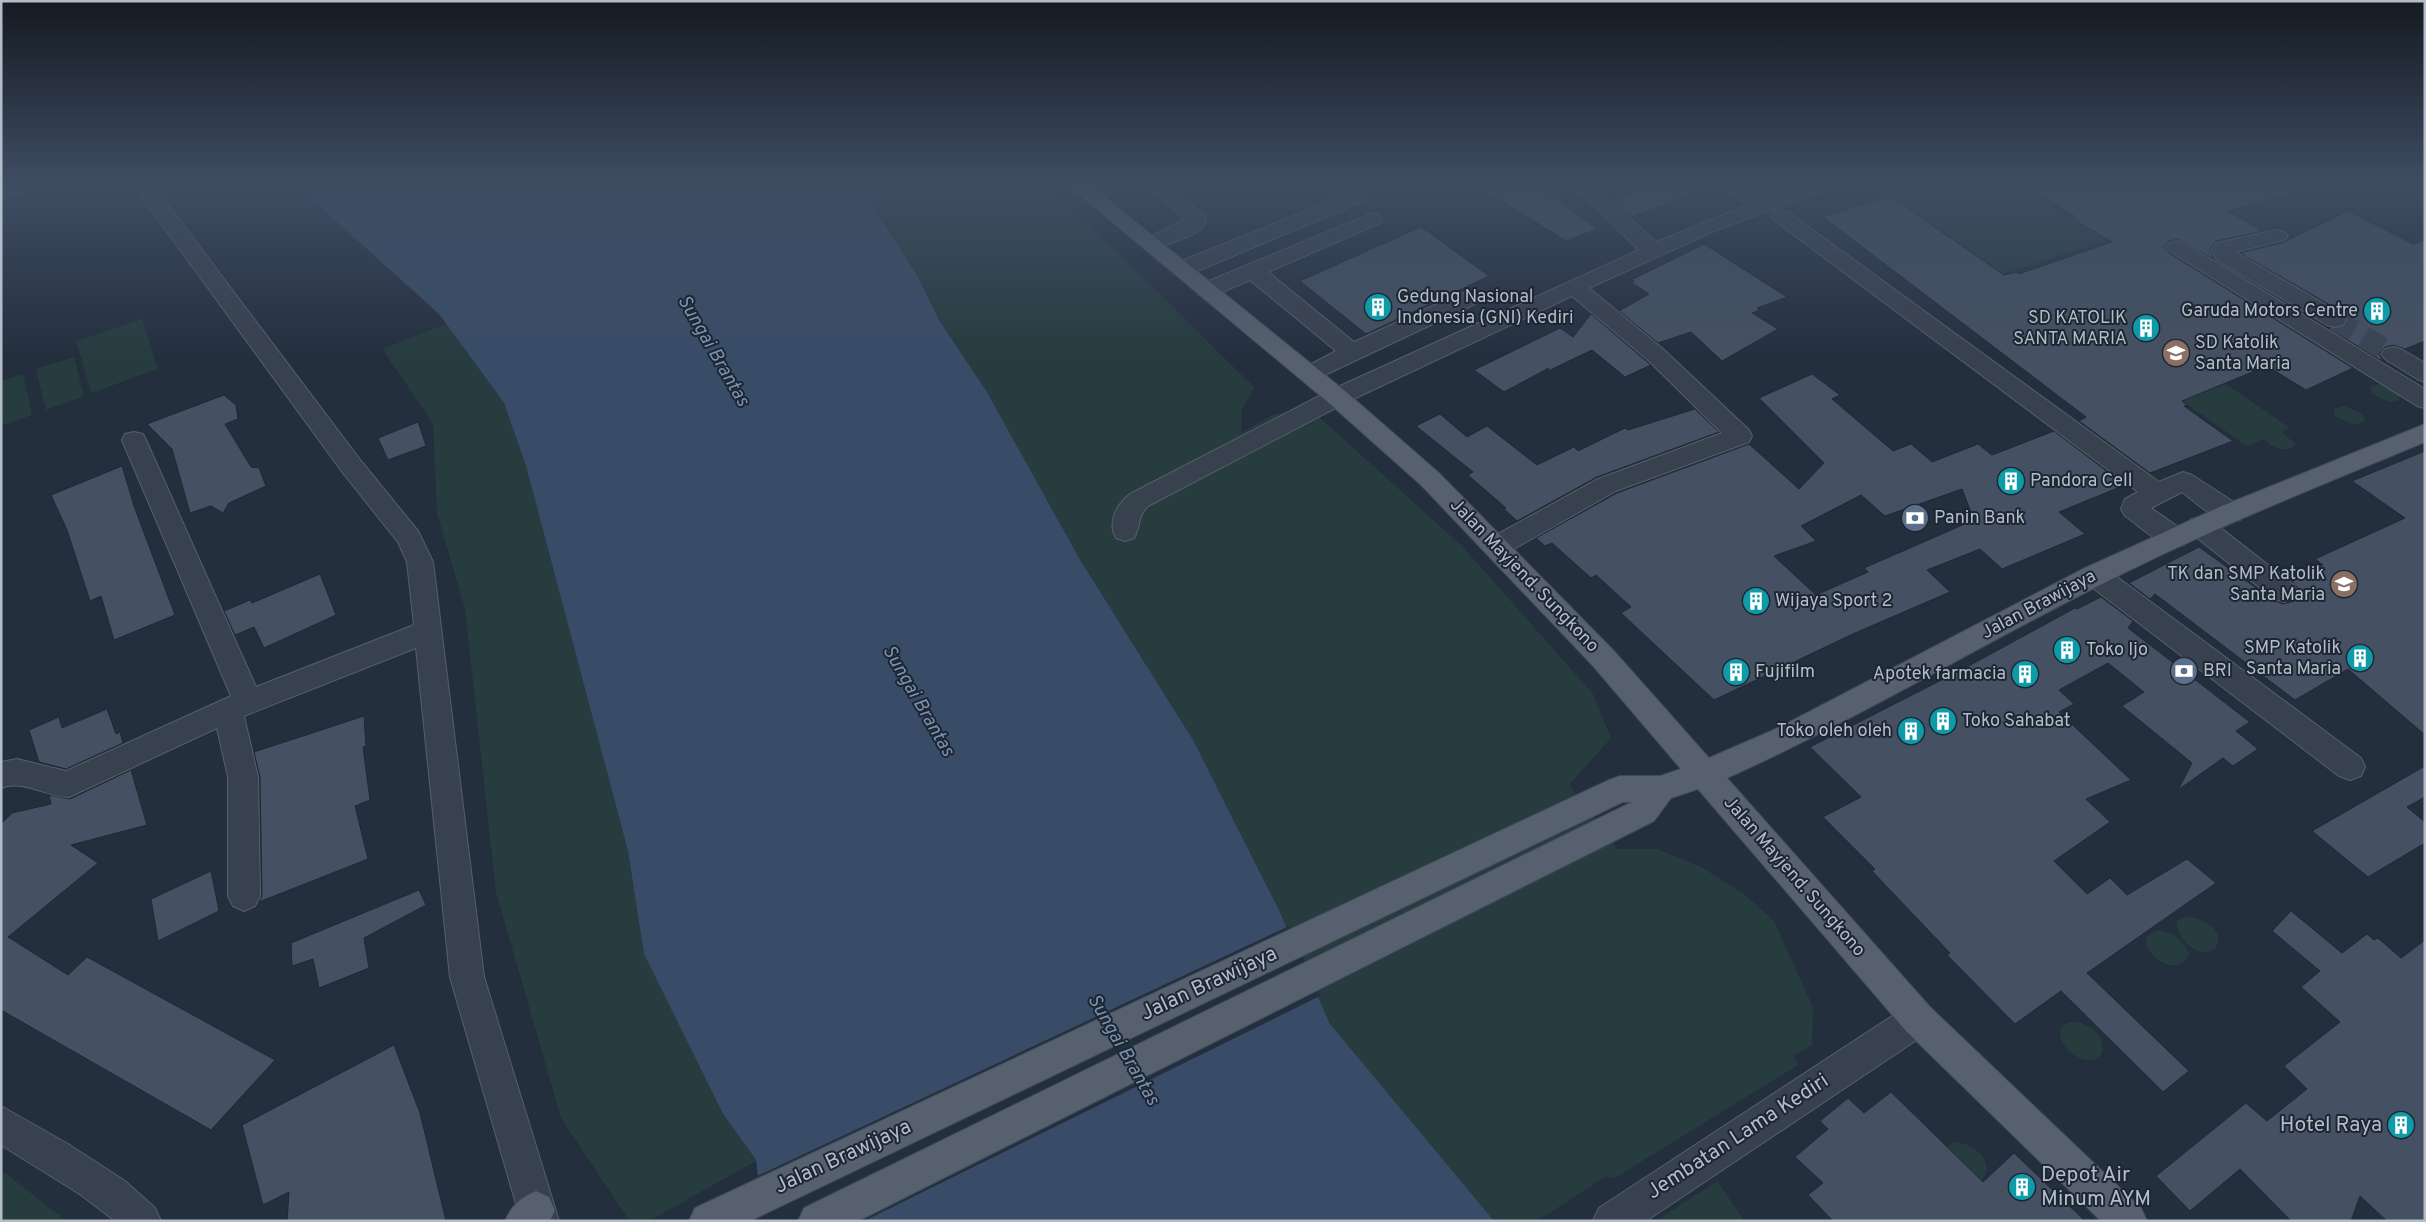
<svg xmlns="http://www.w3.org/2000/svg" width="2426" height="1222" font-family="Overpass,sans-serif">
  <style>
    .green { fill: #263c3f }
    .water { fill: #394c67 }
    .pier { fill: #242f3e }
    .building { fill: #455162; stroke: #1f2835; fill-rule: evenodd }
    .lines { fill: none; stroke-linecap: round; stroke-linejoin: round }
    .minor-tunnel { stroke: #3a4453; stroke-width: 22; stroke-dasharray: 22 11; stroke-linecap: butt }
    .minor-casing { stroke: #565f6c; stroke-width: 2 }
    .major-casing { stroke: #414a57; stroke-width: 2 }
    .minor { fill: #38414e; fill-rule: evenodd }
    .major { fill: #56606e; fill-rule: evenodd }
    .labels { text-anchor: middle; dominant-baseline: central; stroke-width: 4; stroke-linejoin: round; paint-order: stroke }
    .poi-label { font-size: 18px; fill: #b4bcc9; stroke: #1d2633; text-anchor: start }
    .street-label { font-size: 18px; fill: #b4bcc9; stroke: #1d2633 }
    .water-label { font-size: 19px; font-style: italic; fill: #7c92b1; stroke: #1d2633 }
    .near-street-label { font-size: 21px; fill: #b4bcc9; stroke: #1d2633 }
    .near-poi-label { font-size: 21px; fill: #b4bcc9; stroke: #1d2633; text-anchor: end }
  </style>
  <rect width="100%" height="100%" fill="#242f3e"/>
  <path class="green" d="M 864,185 L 1044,185 L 1054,198 L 1077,213 L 1254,387 L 1242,410 L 1241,433 L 1272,415 L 1308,407 L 1463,547 L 1593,694 L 1611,738 L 1569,785 L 1617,849 L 1657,849 L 1701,867 L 1743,893 L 1774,921 L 1813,1007 L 1812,1045 L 1794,1056 L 1798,1065 L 1615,1178 L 1605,1177 L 1537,1221 L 1494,1221 L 1330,1024 L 1278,908 L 1193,740 L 1079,558 L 987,392 L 939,320 L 872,206 Z
    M 1870,185 L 2021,185 L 2107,240 L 1998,276 Z
    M 142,319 L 158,369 L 91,393 L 76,341 Z
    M 446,324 L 504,403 L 526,466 L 628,851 L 644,954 L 723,1114 L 756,1161 L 649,1221 L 632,1221 L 627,1217 L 561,1118 L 496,892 L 465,609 L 437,513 L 433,423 L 382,349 Z
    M 74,357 L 84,396 L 46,410 L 36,369 Z
    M 2188,358 L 2290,428 L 2281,432 L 2295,443 L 2293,447 C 2283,453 2271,447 2264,439 L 2247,446 L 2146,376 Z
    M 23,374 L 32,415 L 1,426 L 1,381 Z
    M 2380,384 L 2398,393 L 2400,400 L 2390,402 L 2372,394 L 2370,387 Z
    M 2344,406 L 2359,412 L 2365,418 L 2364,422 L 2353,425 L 2335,416 L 2334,409 Z
    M 2192,917 C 2203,920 2221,928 2218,942 C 2217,946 2215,950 2211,951 C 2195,957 2175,936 2177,922 L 2182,918 Z
    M 2157,930 C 2172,932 2183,939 2189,954 C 2179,979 2141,957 2147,936 Z
    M 2077,1022 C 2085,1024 2092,1027 2097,1033 C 2106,1044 2105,1061 2088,1060 C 2068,1060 2042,1022 2077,1022 Z
    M 1955,1142 C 1979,1144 1999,1167 1977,1186 L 1944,1149 Z
    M 1,1170 L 67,1221 L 1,1221 Z
    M 1717,1181 L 1745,1221 L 1656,1221 Z"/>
  <path class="water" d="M 303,185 L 864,185 L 872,206 L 918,277 L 939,320 L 987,392 L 1079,558 L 1193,740 L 1278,908 L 1330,1024 L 1494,1221 L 763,1221 L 756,1160 L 723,1114 L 644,954 L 628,851 L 526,466 L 504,403 L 439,314 L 325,211 Z"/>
  <path class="pier" d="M 1289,926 L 1320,996 L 864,1221 L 760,1221 L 755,1177 Z"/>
  <path class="building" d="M 1477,185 L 1538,185 L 1597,229 L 1566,241 Z
    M 1649,185 L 1711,185 L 1711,186 L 1632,217 L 1613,200 Z
    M 2021,185 L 2295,185 L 2296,191 L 2228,211 L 2262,231 L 2216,241 L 2209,250 L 2214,259 L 2178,239 L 2169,241 L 2164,247 L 2169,253 L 2353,368 L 2306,390 L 2267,366 L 2182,401 L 2187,405 L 2184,406 L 2233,441 L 2150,473 L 2079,421 L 2086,417 L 1823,217 L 1890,196 L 2004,275 L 2016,272 L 2019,274 L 2112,242 L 2072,218 L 2075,216 Z
    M 2348,211 L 2413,244 L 2425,240 L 2425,341 L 2405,349 L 2393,345 L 2385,347 L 2379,354 L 2382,359 L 2380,360 L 2310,317 L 2326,327 L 2335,329 L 2343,327 L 2348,321 L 2344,313 L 2240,253 L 2282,243 Z
    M 1421,227 L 1489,276 L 1366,334 L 1300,281 Z
    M 1704,244 L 1787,297 L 1757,308 L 1760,310 L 1752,313 L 1778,329 L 1722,361 L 1691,332 L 1658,343 L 1619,311 L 1649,294 L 1632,283 L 1634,281 L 1631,280 Z
    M 1591,314 L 1651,365 L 1625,377 L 1592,350 L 1546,372 L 1549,368 L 1504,392 L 1474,370 L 1560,328 L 1573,337 Z
    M 1812,374 L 1840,395 L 1832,399 L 1893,451 L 1911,444 L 1932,462 L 1978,444 L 1992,455 L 2054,431 L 2125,485 L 2059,512 L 2085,534 L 2002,569 L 1980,549 L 1927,570 L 1950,592 L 1855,633 L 1714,700 L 1621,613 L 1631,607 L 1596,575 L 1591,578 L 1552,543 L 1545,546 L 1536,538 L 1617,493 L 1749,444 L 1799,489 L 1824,463 L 1759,398 ZM 1962,489 L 1974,520 L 1864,568 L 1868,572 L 1816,595 L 1774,556 L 1816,541 L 1801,526 L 1861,495 L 1885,516 Z
    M 224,395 L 236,405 L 238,419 L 225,424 L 251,467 L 259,468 L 266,486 L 229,503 L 223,513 L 211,506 L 190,513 L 172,449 L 147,424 Z
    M 1695,409 L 1719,432 L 1597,477 L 1517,521 L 1504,509 L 1506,508 L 1468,475 L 1473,472 L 1416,426 L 1440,414 L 1467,437 L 1487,426 L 1537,465 L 1574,447 L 1578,451 L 1625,428 L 1628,430 Z
    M 418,422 L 426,446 L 388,460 L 378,438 Z
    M 2425,451 L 2425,735 L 2348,669 L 2295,700 L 2155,594 L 2150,599 L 2129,583 L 2199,547 L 2273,600 L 2283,604 L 2295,601 L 2300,591 L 2292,581 L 2323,565 L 2315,559 L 2405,518 L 2352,481 Z
    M 122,466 L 134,506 L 175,615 L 114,640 L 101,596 L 90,601 L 67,530 L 51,495 Z
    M 320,574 L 336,615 L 264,648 L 254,627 L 235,635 L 224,611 L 250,600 L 252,603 Z
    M 2101,597 L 2133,621 L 2128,628 L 2250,722 L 2236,731 L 2258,749 L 2233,766 L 2223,758 L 2178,790 L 2192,763 L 2122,706 L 2144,692 L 2108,663 L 2059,690 L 2074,704 L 2059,712 L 2131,780 L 2086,799 L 2110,822 L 2054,861 L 2087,894 L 2110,878 L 2127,895 L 2187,859 L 2216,883 L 2087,973 L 2189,1071 L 2163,1092 L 2061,991 L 2015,1024 L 1947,955 L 1950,953 L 1872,871 L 1875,869 L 1823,817 L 1861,797 L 1810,747 L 1965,668 L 2075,608 L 2077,609 Z
    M 107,709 L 116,734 L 120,732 L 123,743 L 66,769 L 39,762 L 29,730 L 59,717 L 62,728 Z
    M 364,716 L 366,746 L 363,747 L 370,800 L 355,806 L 368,859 L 259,902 L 262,896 L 260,777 L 254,752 Z
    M 2425,766 L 2425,797 L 2407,807 L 2425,822 L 2425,843 L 2368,877 L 2312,831 Z
    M 131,770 L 147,825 L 71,845 L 98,863 L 8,937 L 68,975 L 87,957 L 275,1060 L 211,1130 L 1,1010 L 1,824 L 12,813 L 51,804 L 49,795 L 70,799 Z
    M 211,871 L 219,911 L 158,941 L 151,899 Z
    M 419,890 L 426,905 L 364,938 L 369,968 L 319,988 L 313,959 L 292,966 L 291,943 Z
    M 2291,911 L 2342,953 L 2367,934 L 2374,940 L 2378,938 L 2401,958 L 2425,940 L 2425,1221 L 2387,1221 L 2360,1196 L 2351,1221 L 2291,1221 L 2240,1169 L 2190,1211 L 2156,1176 L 2246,1103 L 2267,1121 L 2307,1089 L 2284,1066 L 2340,1022 L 2301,987 L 2320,971 L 2272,931 Z
    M 394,1045 L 420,1113 L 446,1221 L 287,1221 L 289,1192 L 263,1205 L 242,1125 Z
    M 1891,1092 L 1983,1182 L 2014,1153 L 2085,1221 L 1833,1221 L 1808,1195 L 1823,1183 L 1795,1157 L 1828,1129 L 1820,1121 L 1848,1098 L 1864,1113 Z"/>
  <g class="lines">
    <path class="minor-tunnel" d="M 2335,320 L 2393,354"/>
    <g class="minor-casing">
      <path id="minor" d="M 1,185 L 38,185 L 35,189 L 1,197 Z
        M 133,185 L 153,185 L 361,461 L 418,531 L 433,562 L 484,977 L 559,1221 L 521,1221 L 450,977 L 416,648 L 244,716 L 258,777 L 260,896 L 255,906 L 244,911 L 233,906 L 228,896 L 228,777 L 217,728 L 69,797 C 45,797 25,779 1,788 L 1,762 L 17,759 L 66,771 L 231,696 L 122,440 L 125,434 L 134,432 L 143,434 L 146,440 L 256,687 L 414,625 L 407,562 L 398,542 L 343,473 Z
        M 1145,185 L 1167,185 L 1203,214 L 1206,218 C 1205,221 1204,226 1201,229 C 1191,237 1155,251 1144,248 L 1140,244 L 1144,240 L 1185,219 Z
        M 1360,185 L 1367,187 L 1370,191 L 1359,203 L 1190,274 L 1182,275 L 1174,274 L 1171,269 L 1174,264 L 1345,195 L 1353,187 Z
        M 1573,185 L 1594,185 L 1656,242 L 1748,205 L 1728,189 L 1725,185 L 1747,185 L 1766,198 L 1804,185 L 1831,185 L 1828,189 L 1714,231 L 1589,288 L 1664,350 L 1749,430 L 1752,436 L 1749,442 L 1616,491 L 1505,554 L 1496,557 L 1487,554 L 1483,547 L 1487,540 L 1598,479 L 1722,433 L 1648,360 L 1572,296 L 1345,403 L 1148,506 C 1137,516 1141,526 1134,538 L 1125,541 L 1116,538 C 1107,522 1117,504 1130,494 L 1329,391 L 1639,250 Z
        M 1781,210 L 1788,212 L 2159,482 L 2183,472 L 2192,475 L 2240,506 L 2244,513 L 2240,520 C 2219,526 2198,504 2182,492 L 2151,508 L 2184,531 L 2188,538 L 2184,545 C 2163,551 2142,527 2125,516 L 2121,509 L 2125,499 L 2138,492 L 1774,220 L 1771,216 L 1774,212 Z
        M 1373,213 L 1380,215 L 1383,219 L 1380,223 L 1268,272 L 1354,342 L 1459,294 L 1467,292 L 1475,294 L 1478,299 L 1475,304 L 1310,382 L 1302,379 L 1298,374 L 1302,369 L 1336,351 L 1250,280 L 1215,295 L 1207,297 L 1199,295 L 1196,290 L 1199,285 Z
        M 2277,230 L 2284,232 L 2288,236 L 2284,240 L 2235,252 L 2343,315 L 2346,320 L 2343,325 L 2335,327 L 2327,325 L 2217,260 L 2211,251 L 2216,243 Z
        M 2177,241 L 2184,243 L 2425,389 L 2425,408 L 2417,406 L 2170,251 L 2166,247 L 2170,243 Z
        M 2393,347 L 2401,349 L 2425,363 L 2425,382 L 2417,379 L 2385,359 L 2381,354 L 2385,349 Z
        M 2200,517 L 2209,519 L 2294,585 L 2298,592 L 2294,599 L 2284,602 L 2274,599 L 2191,533 L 2187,526 L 2191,519 Z
        M 2095,565 L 2105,568 L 2361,758 L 2365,767 L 2361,776 L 2350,780 L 2339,776 L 2085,582 L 2082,575 L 2085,568 Z
        M 1918,1002 L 1930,1007 L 1935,1019 L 1930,1031 L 1646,1221 L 1593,1221 L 1599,1208 L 1906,1007 Z
        M 1,1106 L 68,1144 L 125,1181 L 155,1208 L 161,1221 L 115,1221 L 81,1195 L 1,1145 Z"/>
    </g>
    <g class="major-casing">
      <path id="major" d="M 1068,185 L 1090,185 L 1345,391 L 1439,473 L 1614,651 L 1709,758 L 1778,728 L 2085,568 L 2222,506 L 2425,424 L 2425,442 C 2317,487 2208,530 2104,583 C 1977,647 1856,720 1727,778 L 1930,1007 L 2141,1208 L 2147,1221 L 2101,1221 L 1906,1031 L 1698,789 L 1671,798 L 1654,821 L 858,1221 L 798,1221 L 804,1208 L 1632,802 L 1623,802 L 750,1221 L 689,1221 L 695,1208 L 1609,780 L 1620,776 L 1660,776 L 1681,769 L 1594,667 L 1421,485 L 1329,403 Z
        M 536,1191 L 549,1197 L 555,1210 L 550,1221 L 505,1221 C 512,1205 520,1198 536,1191 Z"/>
    </g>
    <use href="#minor" class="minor"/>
    <use href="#major" class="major"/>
  </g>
  <linearGradient id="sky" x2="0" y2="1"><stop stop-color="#141a22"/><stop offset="0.52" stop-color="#3f4d63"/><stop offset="1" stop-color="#3f4d63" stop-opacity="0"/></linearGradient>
  <rect width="2426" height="356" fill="url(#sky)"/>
  <defs>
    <g id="building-disc" transform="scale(1.4375)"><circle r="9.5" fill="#0f9aa8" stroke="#1d2633"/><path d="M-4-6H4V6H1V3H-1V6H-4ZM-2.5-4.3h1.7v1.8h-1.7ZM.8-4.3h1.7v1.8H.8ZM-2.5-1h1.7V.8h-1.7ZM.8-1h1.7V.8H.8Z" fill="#fff"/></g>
    <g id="school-disc" transform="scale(1.4375)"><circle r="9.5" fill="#8d6e63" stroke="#1d2633"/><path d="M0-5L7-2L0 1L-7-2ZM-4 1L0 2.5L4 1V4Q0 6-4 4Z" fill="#fff"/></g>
    <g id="bank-disc" transform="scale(1.4375)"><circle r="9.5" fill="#5c6f8a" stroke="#1d2633"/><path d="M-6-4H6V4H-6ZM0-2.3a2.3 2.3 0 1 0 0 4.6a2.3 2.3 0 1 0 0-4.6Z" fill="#fff"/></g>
  </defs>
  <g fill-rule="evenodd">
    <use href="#building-disc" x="1378" y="307"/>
    <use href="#building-disc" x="2377" y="311"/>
    <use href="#building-disc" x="2146" y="328"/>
    <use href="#school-disc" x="2176" y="353"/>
    <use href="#building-disc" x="2011" y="481"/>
    <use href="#bank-disc" x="1915" y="518"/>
    <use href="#school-disc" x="2344" y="584"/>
    <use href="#building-disc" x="1756" y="601"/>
    <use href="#building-disc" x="2067" y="650"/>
    <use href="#building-disc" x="2360" y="658"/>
    <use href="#bank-disc" x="2184" y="671"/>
    <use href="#building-disc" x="1736" y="672"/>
    <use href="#building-disc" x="2025" y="674"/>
    <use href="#building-disc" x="1943" y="721"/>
    <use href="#building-disc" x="1911" y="731"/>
    <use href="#building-disc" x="2401" y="1125"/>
    <use href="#building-disc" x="2022" y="1187"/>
  </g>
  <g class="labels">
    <g class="poi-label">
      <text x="1397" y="297">Gedung Nasional<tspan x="1397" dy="21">Indonesia (GNI) Kediri</tspan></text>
      <text x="2358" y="311" text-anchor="end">Garuda Motors Centre</text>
      <text x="2127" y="318" text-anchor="end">SD KATOLIK<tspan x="2127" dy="21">SANTA MARIA</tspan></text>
      <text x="2195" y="343">SD Katolik<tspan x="2195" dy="21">Santa Maria</tspan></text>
      <text x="2030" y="481">Pandora Cell</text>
      <text x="1934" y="518">Panin Bank</text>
      <text x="2325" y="574" text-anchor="end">TK dan SMP Katolik<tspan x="2325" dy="21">Santa Maria</tspan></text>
      <text x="1775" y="601">Wijaya Sport 2</text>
      <text x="2341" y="648" text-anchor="end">SMP Katolik<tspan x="2341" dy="21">Santa Maria</tspan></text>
      <text x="2086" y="650">Toko Ijo</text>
      <text x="2203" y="671">BRI</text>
      <text x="1755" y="672">Fujifilm</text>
      <text x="2006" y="674" text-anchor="end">Apotek farmacia</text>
      <text x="1962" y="721">Toko Sahabat</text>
      <text x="1892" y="731" text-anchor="end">Toko oleh oleh</text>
    </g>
    <g class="street-label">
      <text transform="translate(1524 576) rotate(46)">Jalan Mayjend. Sungkono</text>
      <text transform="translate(2039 605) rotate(-28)">Jalan Brawijaya</text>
      <text transform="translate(1794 877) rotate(49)">Jalan Mayjend. Sungkono</text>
    </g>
    <g class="water-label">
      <text transform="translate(713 351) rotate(60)">Sungai Brantas</text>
      <text transform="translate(918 701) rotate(60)">Sungai Brantas</text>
      <text transform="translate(1123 1050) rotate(60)">Sungai Brantas</text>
    </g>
    <g class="near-street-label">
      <text transform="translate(1209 984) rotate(-25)">Jalan Brawijaya</text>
      <text transform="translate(1738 1137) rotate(-33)">Jembatan Lama Kediri</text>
      <text transform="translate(843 1157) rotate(-25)">Jalan Brawijaya</text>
    </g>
    <g class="near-poi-label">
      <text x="2382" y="1125">Hotel Raya</text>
      <text x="2041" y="1175" text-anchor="start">Depot Air<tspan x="2041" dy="24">Minum AYM</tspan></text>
    </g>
  </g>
  <rect width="2426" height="1222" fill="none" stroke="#b4bcc9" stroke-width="5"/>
</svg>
